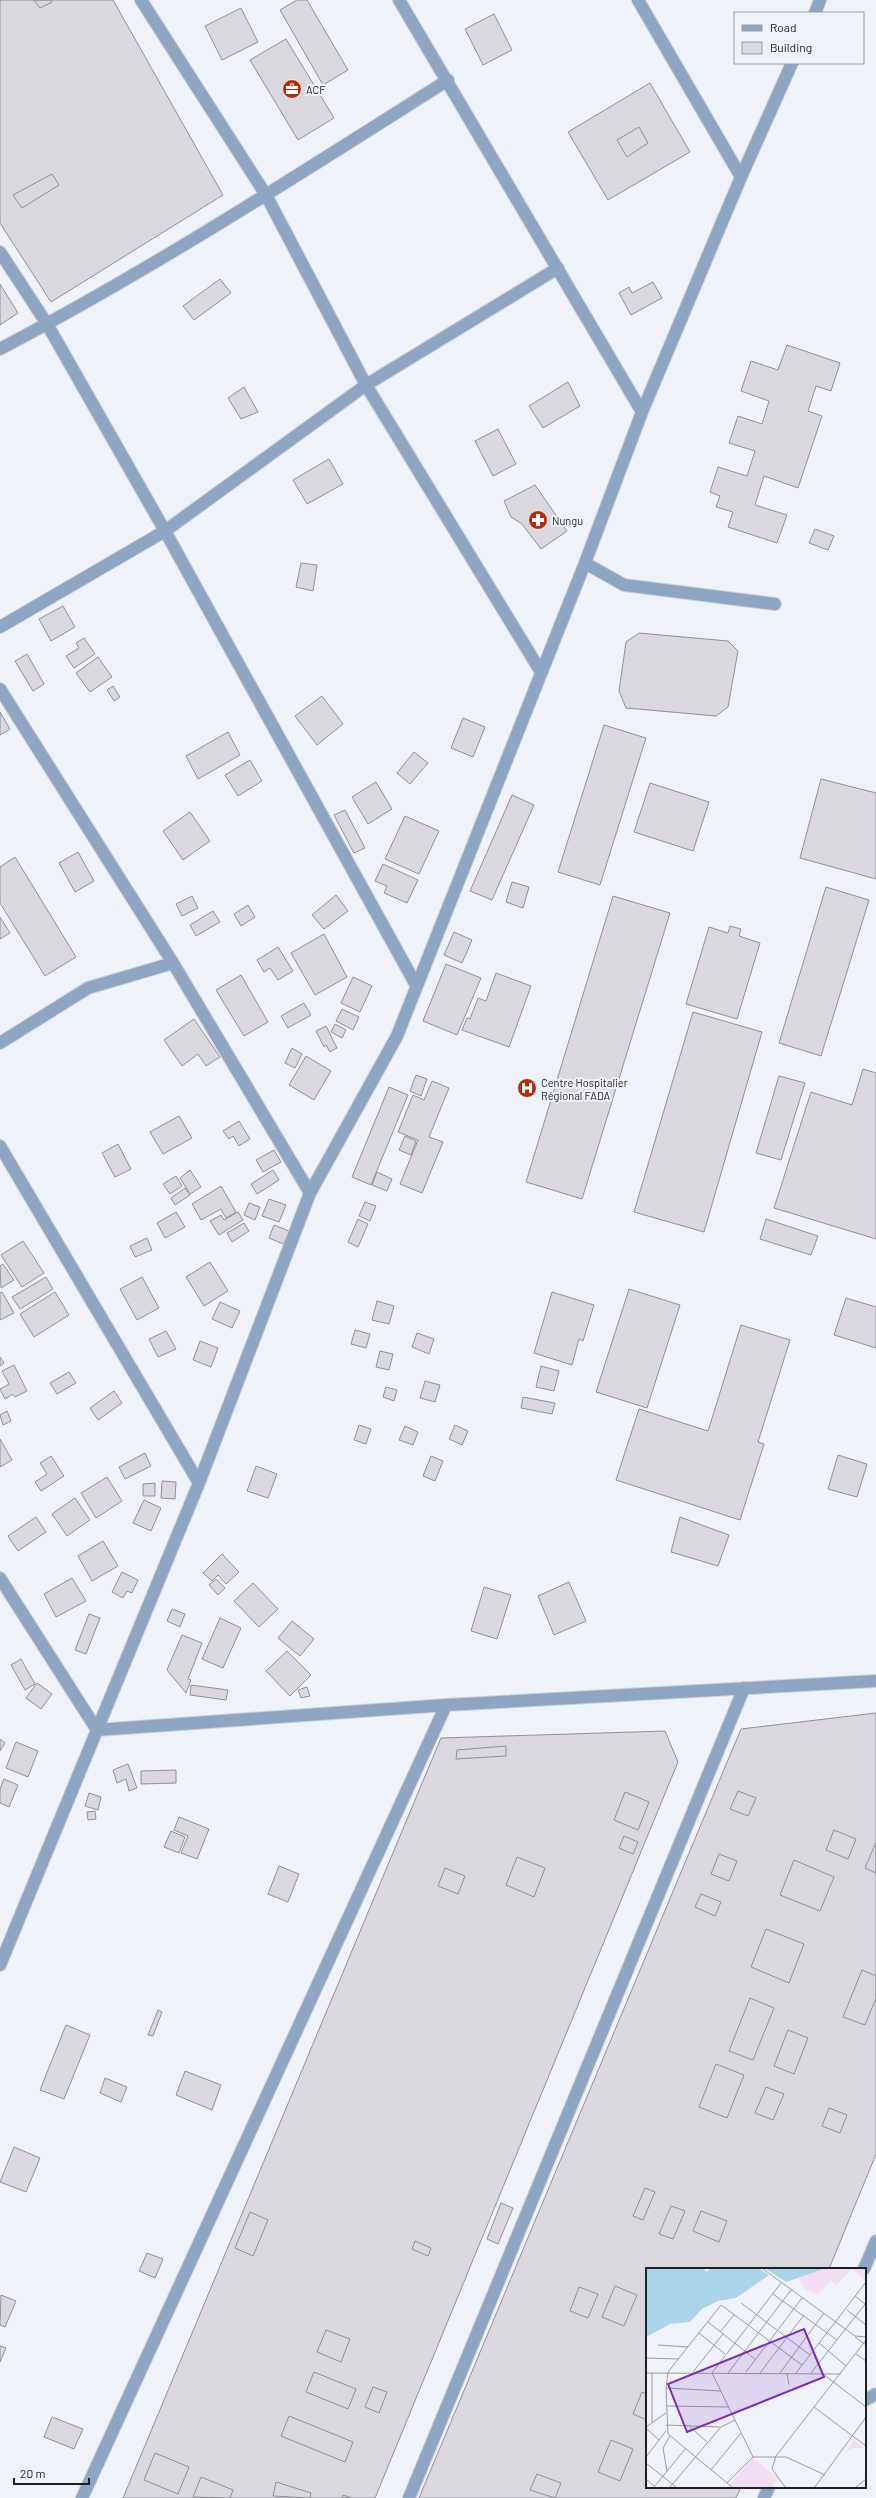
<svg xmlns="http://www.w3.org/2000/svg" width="876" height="2498" font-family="Barlow,sans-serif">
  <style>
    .building { fill: #dad7df; stroke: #939198 }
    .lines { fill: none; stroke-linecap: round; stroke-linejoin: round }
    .street-casing { stroke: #ced0d6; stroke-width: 14 }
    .street { stroke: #8da6c3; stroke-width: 12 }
    .labels { text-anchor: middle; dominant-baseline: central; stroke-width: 4; stroke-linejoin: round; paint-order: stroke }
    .poi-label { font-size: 11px; fill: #1e1f21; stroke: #f0f2f9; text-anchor: start }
    .inset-road { fill: none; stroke: #9c9ea3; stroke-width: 1 }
    .view { fill: #7b2cbf; fill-opacity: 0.15; stroke: #7b2cbf; stroke-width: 2 }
    .inset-edge { fill: none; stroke: #1e1f21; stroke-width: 2 }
  </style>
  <rect width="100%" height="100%" fill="#f0f2f9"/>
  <path class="building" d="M 0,0 L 113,0 L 223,195 L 51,302 L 0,223 Z
    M 34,0 L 51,0 L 52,2 L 40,8 Z
    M 297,0 L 307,0 L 348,70 L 323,85 L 280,10 Z
    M 241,8 L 258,42 L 222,60 L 205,26 Z
    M 494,14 L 512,50 L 483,65 L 465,29 Z
    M 286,39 L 334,118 L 298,140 L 250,60 Z
    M 650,83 L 690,152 L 608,200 L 568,132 Z
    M 639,127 L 648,143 L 627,157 L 617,140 Z
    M 52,174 L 59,185 L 22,208 L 13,195 Z
    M 220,279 L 231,293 L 194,320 L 183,306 Z
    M 653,282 L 662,298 L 631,315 L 619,293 L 629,287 L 632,293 Z
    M 0,284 L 18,313 L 0,325 Z
    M 787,345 L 840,363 L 831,391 L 816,386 L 808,411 L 822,416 L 798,488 L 764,476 L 755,505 L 787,515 L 777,543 L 728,527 L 733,512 L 716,507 L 720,496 L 710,492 L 718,467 L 747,476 L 755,451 L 729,443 L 738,416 L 762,424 L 769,401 L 741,391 L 751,361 L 778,370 Z
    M 568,382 L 580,406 L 543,428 L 529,406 Z
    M 244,387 L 258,412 L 241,419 L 228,398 Z
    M 498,429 L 516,464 L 493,476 L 475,441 Z
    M 329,459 L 343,484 L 307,504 L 293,480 Z
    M 535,485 L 567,531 L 541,549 L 522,524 L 511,517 L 504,501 Z
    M 815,529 L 834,536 L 828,550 L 809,543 Z
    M 301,563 L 317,565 L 313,591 L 296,587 Z
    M 63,606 L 75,627 L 51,641 L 39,619 Z
    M 639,633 L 728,641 L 738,651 L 728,707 L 716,716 L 626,708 L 619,691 L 626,642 Z
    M 84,638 L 95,654 L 74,668 L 66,656 L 79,648 L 76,643 Z
    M 27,654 L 44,684 L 33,691 L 15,661 Z
    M 98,657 L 112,677 L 90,692 L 76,673 Z
    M 113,686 L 120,697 L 114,701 L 107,690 Z
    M 322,696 L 343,724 L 317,745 L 295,716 Z
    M 0,712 L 10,729 L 0,735 Z
    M 463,718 L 485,727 L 473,757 L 451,748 Z
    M 604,725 L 646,738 L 600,885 L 558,872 Z
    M 228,732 L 240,755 L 198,779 L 186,756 Z
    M 414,752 L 428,763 L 410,784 L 397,773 Z
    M 250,760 L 262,781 L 238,796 L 225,775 Z
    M 821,779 L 876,793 L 876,879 L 800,858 Z
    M 376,782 L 392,809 L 368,824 L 352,797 Z
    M 650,783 L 709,802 L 693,851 L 634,832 Z
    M 512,795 L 534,805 L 492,900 L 470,891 Z
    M 345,810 L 365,848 L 354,853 L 334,815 Z
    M 190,812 L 210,841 L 183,860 L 163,831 Z
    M 405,816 L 439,831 L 419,874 L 385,859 Z
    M 78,852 L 94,881 L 75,892 L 59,863 Z
    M 15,857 L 76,957 L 45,976 L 0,903 L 0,867 Z
    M 383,864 L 418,880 L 407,903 L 384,893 L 387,886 L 375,881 Z
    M 512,882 L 529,887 L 523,908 L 506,902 Z
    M 826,887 L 869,900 L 821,1056 L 779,1043 Z
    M 336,895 L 348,911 L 324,929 L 312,915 Z
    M 192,896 L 198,908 L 182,916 L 176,904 Z
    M 613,896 L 670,913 L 582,1199 L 526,1182 Z
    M 248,905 L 255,917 L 241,926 L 234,914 Z
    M 213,911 L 220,922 L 196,936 L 190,925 Z
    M 0,917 L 10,933 L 0,939 Z
    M 730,926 L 741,929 L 739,936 L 760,943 L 737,1019 L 686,1004 L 709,927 L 728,933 Z
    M 454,932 L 472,940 L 462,963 L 444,955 Z
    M 324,934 L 347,977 L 315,995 L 291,953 Z
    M 278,947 L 293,971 L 278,980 L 270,968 L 264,972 L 257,960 Z
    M 446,964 L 481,978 L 457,1035 L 423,1021 Z
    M 496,973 L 531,986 L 509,1047 L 462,1030 L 467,1018 L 470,1019 L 478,998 L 486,1001 Z
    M 241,975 L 268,1022 L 244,1036 L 216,990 Z
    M 353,977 L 372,986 L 360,1012 L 341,1003 Z
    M 304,1003 L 311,1015 L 288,1028 L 281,1016 Z
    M 342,1009 L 359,1017 L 353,1030 L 336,1021 Z
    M 693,1012 L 762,1032 L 704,1232 L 634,1212 Z
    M 194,1019 L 220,1057 L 206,1066 L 198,1054 L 182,1066 L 164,1040 Z
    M 335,1024 L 346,1030 L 342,1038 L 331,1032 Z
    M 326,1026 L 337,1048 L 330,1052 L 326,1045 L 324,1047 L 316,1031 Z
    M 292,1048 L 302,1054 L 295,1068 L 285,1063 Z
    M 306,1056 L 331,1071 L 314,1100 L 289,1085 Z
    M 863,1069 L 876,1073 L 876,1239 L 774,1208 L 811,1092 L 852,1105 Z
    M 416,1075 L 427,1079 L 421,1096 L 410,1091 Z
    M 779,1076 L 805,1083 L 781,1160 L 756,1153 Z
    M 432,1081 L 449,1088 L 429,1137 L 443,1142 L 422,1193 L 400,1184 L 418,1140 L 398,1132 L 413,1095 L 424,1100 Z
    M 389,1087 L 408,1095 L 371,1185 L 352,1177 Z
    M 179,1116 L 192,1138 L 163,1154 L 150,1132 Z
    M 239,1121 L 250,1139 L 239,1146 L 233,1136 L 229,1139 L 223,1131 Z
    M 405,1136 L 416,1141 L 411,1155 L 399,1150 Z
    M 118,1144 L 131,1169 L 115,1177 L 102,1153 Z
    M 274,1150 L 281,1162 L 263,1172 L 256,1160 Z
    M 190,1170 L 201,1187 L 190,1194 L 180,1178 Z
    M 273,1170 L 279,1180 L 257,1194 L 251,1184 Z
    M 377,1172 L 392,1179 L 387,1191 L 372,1185 Z
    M 176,1176 L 182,1186 L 170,1194 L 163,1184 Z
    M 221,1186 L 236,1212 L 226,1218 L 221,1209 L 201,1220 L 192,1204 Z
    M 185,1188 L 190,1195 L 175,1205 L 171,1198 Z
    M 269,1199 L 286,1205 L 279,1222 L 262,1216 Z
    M 365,1202 L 376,1206 L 370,1221 L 359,1216 Z
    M 249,1203 L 260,1207 L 255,1220 L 244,1215 Z
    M 176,1212 L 185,1227 L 165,1238 L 157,1223 Z
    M 238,1212 L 243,1220 L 219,1235 L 210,1221 L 221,1215 L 224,1220 Z
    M 358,1219 L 368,1224 L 358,1247 L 348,1242 Z
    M 766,1219 L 818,1236 L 811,1255 L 760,1239 Z
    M 244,1223 L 249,1231 L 232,1242 L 227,1233 Z
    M 274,1225 L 289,1231 L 283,1244 L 269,1238 Z
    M 147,1238 L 152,1250 L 135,1257 L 130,1246 Z
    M 23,1241 L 44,1273 L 22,1287 L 1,1255 Z
    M 210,1262 L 228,1291 L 204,1306 L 186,1277 Z
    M 3,1264 L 14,1280 L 1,1288 L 0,1266 Z
    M 46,1277 L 53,1289 L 20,1309 L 12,1297 Z
    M 142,1277 L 159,1308 L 137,1320 L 120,1289 Z
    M 629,1289 L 680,1305 L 647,1408 L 596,1392 Z
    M 2,1292 L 14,1313 L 0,1320 L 0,1293 Z
    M 55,1292 L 69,1315 L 34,1337 L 20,1314 Z
    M 552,1292 L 594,1305 L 583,1341 L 579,1339 L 572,1365 L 534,1353 Z
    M 846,1298 L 876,1307 L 876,1348 L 834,1335 Z
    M 377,1301 L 394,1306 L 389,1324 L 372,1320 Z
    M 220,1302 L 240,1311 L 232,1328 L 212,1319 Z
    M 741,1325 L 790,1340 L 758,1442 L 764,1444 L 740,1520 L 616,1480 L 639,1409 L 708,1431 Z
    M 355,1330 L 370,1334 L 366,1348 L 351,1344 Z
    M 166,1331 L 176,1349 L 158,1357 L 149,1339 Z
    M 417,1333 L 434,1339 L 429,1354 L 412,1347 Z
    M 200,1341 L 218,1348 L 211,1367 L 193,1360 Z
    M 380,1351 L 393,1354 L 389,1370 L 376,1367 Z
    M 0,1357 L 4,1363 L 0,1366 Z
    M 14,1365 L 27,1391 L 15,1397 L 13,1394 L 5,1399 L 0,1389 L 9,1384 L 2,1371 Z
    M 541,1366 L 559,1371 L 554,1391 L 536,1387 Z
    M 69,1372 L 76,1383 L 57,1394 L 50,1383 Z
    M 425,1381 L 440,1385 L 435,1402 L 420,1398 Z
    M 386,1387 L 397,1390 L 394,1401 L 383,1397 Z
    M 114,1391 L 122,1403 L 98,1420 L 90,1408 Z
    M 523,1397 L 555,1403 L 552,1414 L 521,1408 Z
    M 7,1411 L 11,1421 L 3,1425 L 0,1415 Z
    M 359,1425 L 371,1429 L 366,1444 L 354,1440 Z
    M 455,1425 L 468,1431 L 462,1445 L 449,1439 Z
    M 405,1426 L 418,1432 L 413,1445 L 399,1440 Z
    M 0,1439 L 12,1460 L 0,1467 Z
    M 145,1453 L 151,1466 L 125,1479 L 119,1467 Z
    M 838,1455 L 867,1464 L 857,1497 L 828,1489 Z
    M 51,1456 L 64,1476 L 41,1491 L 35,1482 L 47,1474 L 40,1463 Z
    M 431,1456 L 443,1461 L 435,1481 L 423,1476 Z
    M 256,1466 L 277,1474 L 268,1498 L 247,1491 Z
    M 107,1477 L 122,1501 L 96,1518 L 81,1493 Z
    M 162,1481 L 176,1482 L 175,1499 L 161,1498 Z
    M 155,1483 L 155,1496 L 143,1496 L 143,1484 Z
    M 75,1498 L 90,1520 L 67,1536 L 52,1514 Z
    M 144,1500 L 161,1508 L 151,1531 L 133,1523 Z
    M 36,1517 L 46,1532 L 18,1551 L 8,1536 Z
    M 680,1517 L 729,1535 L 718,1566 L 671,1552 Z
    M 103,1541 L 118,1566 L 92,1581 L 78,1556 Z
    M 222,1554 L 239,1572 L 226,1584 L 218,1575 L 212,1581 L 203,1573 Z
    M 122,1572 L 138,1580 L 132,1593 L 127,1591 L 123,1598 L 112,1592 Z
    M 72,1578 L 86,1601 L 56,1617 L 44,1594 Z
    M 216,1579 L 225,1588 L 218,1595 L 209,1585 Z
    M 569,1582 L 586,1621 L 554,1635 L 538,1596 Z
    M 253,1583 L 278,1609 L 259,1627 L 234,1601 Z
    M 484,1587 L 511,1595 L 497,1639 L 471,1631 Z
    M 172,1609 L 185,1614 L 180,1627 L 167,1621 Z
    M 89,1614 L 100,1618 L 86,1654 L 75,1650 Z
    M 220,1618 L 241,1628 L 223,1668 L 202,1659 Z
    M 292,1621 L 314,1639 L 300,1656 L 278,1638 Z
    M 182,1635 L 202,1643 L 188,1679 L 191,1680 L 186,1693 L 167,1670 Z
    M 287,1651 L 311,1675 L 290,1696 L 266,1671 Z
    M 21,1659 L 35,1684 L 25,1690 L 11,1665 Z
    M 37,1683 L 52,1694 L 41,1709 L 26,1698 Z
    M 191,1685 L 228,1690 L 226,1700 L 190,1695 Z
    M 307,1687 L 310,1696 L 301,1698 L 298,1690 Z
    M 876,1713 L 876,2154 L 829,2269 L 647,2269 L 647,2487 L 741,2487 L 736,2498 L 419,2498 L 741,1729 Z
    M 665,1731 L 678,1762 L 375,2498 L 123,2498 L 441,1738 Z
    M 0,1739 L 5,1743 L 0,1751 Z
    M 16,1742 L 38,1751 L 28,1777 L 6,1768 Z
    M 506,1746 L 506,1756 L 456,1759 L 457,1750 Z
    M 128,1764 L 137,1788 L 129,1791 L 126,1779 L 117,1783 L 113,1770 Z
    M 176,1770 L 176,1783 L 141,1784 L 141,1771 Z
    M 4,1779 L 18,1785 L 9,1807 L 0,1803 L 0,1789 Z
    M 738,1791 L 756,1798 L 748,1816 L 730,1809 Z
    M 625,1792 L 649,1802 L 638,1830 L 614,1820 Z
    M 89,1793 L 101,1797 L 98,1810 L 85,1806 Z
    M 95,1811 L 96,1819 L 88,1820 L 87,1812 Z
    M 179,1817 L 209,1829 L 197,1859 L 181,1853 L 188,1836 L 174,1830 Z
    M 834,1830 L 856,1839 L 848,1859 L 826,1850 Z
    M 171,1831 L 185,1837 L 179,1853 L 164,1847 Z
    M 624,1836 L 638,1842 L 633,1854 L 619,1848 Z
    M 876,1842 L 876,1873 L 865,1868 Z
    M 719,1854 L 737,1861 L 729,1881 L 711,1874 Z
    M 517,1857 L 545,1868 L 534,1897 L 506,1885 Z
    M 794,1860 L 834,1877 L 820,1911 L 780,1895 Z
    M 279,1866 L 299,1874 L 288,1902 L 268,1894 Z
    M 445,1868 L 465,1876 L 458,1894 L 438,1886 Z
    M 701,1894 L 721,1902 L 715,1916 L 695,1907 Z
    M 766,1929 L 804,1944 L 789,1983 L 751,1967 Z
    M 862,1970 L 876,1976 L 876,1998 L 865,2025 L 843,2017 Z
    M 750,1998 L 774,2008 L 753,2060 L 729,2051 Z
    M 158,2010 L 162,2012 L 153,2036 L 148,2035 Z
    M 66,2025 L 90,2035 L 64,2099 L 40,2090 Z
    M 788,2030 L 808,2038 L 794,2074 L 774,2066 Z
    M 716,2064 L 744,2075 L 727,2118 L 699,2107 Z
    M 185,2071 L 221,2085 L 212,2110 L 176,2095 Z
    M 105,2078 L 127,2087 L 121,2102 L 100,2093 Z
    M 766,2087 L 784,2094 L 773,2120 L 755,2113 Z
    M 829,2108 L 847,2115 L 840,2133 L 822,2126 Z
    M 14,2147 L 40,2158 L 26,2192 L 0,2182 Z
    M 645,2188 L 655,2192 L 643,2220 L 633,2216 Z
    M 501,2203 L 513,2208 L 498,2244 L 487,2239 Z
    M 671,2206 L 685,2211 L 673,2239 L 659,2234 Z
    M 701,2211 L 727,2221 L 719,2242 L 693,2231 Z
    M 250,2212 L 268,2220 L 253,2256 L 235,2248 Z
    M 415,2241 L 431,2248 L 428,2256 L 412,2249 Z
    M 147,2253 L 163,2259 L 155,2278 L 139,2271 Z
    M 615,2286 L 637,2295 L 624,2326 L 602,2317 Z
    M 579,2287 L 598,2294 L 588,2318 L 570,2311 Z
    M 1,2295 L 16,2301 L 5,2327 L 0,2325 Z
    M 326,2330 L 350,2339 L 341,2362 L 317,2352 Z
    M 0,2346 L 6,2348 L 0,2362 Z
    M 314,2372 L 356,2389 L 348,2409 L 306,2392 Z
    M 373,2387 L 387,2392 L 379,2413 L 365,2407 Z
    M 642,2392 L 647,2394 L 647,2420 L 633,2414 Z
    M 289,2416 L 353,2442 L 345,2462 L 281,2436 Z
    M 52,2417 L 83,2429 L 74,2449 L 44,2437 Z
    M 611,2440 L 633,2449 L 620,2481 L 598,2472 Z
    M 155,2453 L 189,2467 L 178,2494 L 144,2480 Z
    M 537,2474 L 561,2483 L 555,2498 L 530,2490 Z
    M 201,2477 L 233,2490 L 230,2498 L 193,2497 Z
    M 276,2482 L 311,2493 L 310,2498 L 273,2496 Z
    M 343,2495 L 352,2498 L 342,2498 Z"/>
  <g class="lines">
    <g class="street-casing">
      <path id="street" d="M 141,0 L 266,195 L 366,385 L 541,672
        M 399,0 L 642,412
        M 638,0 L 741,177
        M 815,13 L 820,0
        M 0,252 L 47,324 L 165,531 L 416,985
        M 0,349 C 154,268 301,173 448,80
        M 585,563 L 624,585 L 775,604
        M 0,627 L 165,531 L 366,385 L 558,268
        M 0,689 L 173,963 L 310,1193
        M 0,1043 L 88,988 L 173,963
        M 0,1146 L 199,1483
        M 0,1578 L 97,1730 L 446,1705 L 876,1681
        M 0,1965 L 199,1483 L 310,1193 L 397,1036 L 585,563 L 642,412 L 741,177 L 792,63
        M 864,2269 L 876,2241
        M 865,2400 L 876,2394
        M 82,2498 L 446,1705
        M 409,2498 L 744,1688
        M 764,2498 L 769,2487"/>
    </g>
    <use href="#street" class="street"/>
  </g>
  <defs>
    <g id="office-disc" transform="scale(1)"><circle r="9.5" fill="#b72c09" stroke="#f0f2f9"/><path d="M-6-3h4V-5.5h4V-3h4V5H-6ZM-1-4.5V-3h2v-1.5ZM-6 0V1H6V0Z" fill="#fff"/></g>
    <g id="pharmacy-disc" transform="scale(1)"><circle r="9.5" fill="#b72c09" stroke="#f0f2f9"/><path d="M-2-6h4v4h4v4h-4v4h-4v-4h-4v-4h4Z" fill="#fff"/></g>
    <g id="hospital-disc" transform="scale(1)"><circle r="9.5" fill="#b72c09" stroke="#f0f2f9"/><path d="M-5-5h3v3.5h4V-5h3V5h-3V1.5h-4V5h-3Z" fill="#fff"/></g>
  </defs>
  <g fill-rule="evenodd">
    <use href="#office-disc" x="292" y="89"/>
    <use href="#pharmacy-disc" x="538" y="520"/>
    <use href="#hospital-disc" x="527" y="1088"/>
  </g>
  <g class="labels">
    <g class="poi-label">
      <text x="306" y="89">ACF</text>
      <text x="552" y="520">Nungu</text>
      <text x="541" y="1082">Centre Hospitalier<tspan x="541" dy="13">Régional FADA</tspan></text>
    </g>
  </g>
  <g transform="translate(646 2268)">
    <rect width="220" height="220" fill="#f0f2f9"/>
    <path d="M 178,1 L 220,1 L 220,9 L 218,12 L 206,1 L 190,17 L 185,13 L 172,27 L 159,21 L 153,10 ZM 208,172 L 218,180 L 207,180 L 199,185 ZM 107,190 L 132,210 L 126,219 L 87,219 L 84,216 Z" fill="#f1def3"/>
    <path d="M 0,1 L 58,1 L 60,4 L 64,1 L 114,1 L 123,7 L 90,30 L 72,33 L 56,41 L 44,54 L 24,56 L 0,69 ZM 120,1 L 178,1 L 140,14 Z" fill="#abd5ea"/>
    <path class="inset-road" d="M 117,1 L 209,68 L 220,69M 127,26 L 191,72M 209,28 L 220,37M 95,35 L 164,87M 201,42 L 220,57M 62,54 L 110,92M 74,64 L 88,47M 53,65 L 79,86M 209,69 L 220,77M 173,75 L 200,98M 12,77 L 42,79M 210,86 L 220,93M 0,90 L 33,91M 47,104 L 77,66M 100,104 L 156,30M 0,105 L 195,106M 82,105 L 145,22M 114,105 L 158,47M 134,105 L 178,45M 141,105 L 143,117M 150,105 L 220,14M 165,105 L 220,35M 177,106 L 220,139M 20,120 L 75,123M 20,138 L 83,139M 168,139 L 220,178M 6,154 L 6,105M 20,157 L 74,159M 43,158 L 61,174M 0,159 L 20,145M 0,160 L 13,172M 0,189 L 20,163M 107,189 L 66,105 L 135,15M 0,195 L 30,219M 65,202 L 95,165M 21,203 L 17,180 L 24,168M 0,211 L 9,219M 81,215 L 107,189 L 140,189 L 179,207M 8,219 L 40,180M 24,219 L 75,159 L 89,152M 86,219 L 22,166 L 20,120 L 22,104 L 75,37 L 156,97M 139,219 L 126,201 L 130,188 L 220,72M 169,219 L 220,149M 210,219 L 220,211"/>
    <path class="view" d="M 158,61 L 178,109 L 41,164 L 22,116 Z"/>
    <rect width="220" height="220" class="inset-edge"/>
  </g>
  <rect x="734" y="12" width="130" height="52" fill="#f0f2f9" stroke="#9c9ea3"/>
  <rect x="742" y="25" width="20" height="6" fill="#8da6c3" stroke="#9c9ea3"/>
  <text x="770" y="32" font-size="12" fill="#1e1f21">Road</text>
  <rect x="742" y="42" width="20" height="12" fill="#dad7df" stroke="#9c9ea3"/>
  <text x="770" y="52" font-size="12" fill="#1e1f21">Building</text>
  <path d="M14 2478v6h75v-6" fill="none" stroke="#1e1f21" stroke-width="2"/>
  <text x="20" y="2478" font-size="12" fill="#1e1f21" stroke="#f0f2f9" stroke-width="3" paint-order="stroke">20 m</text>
</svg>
